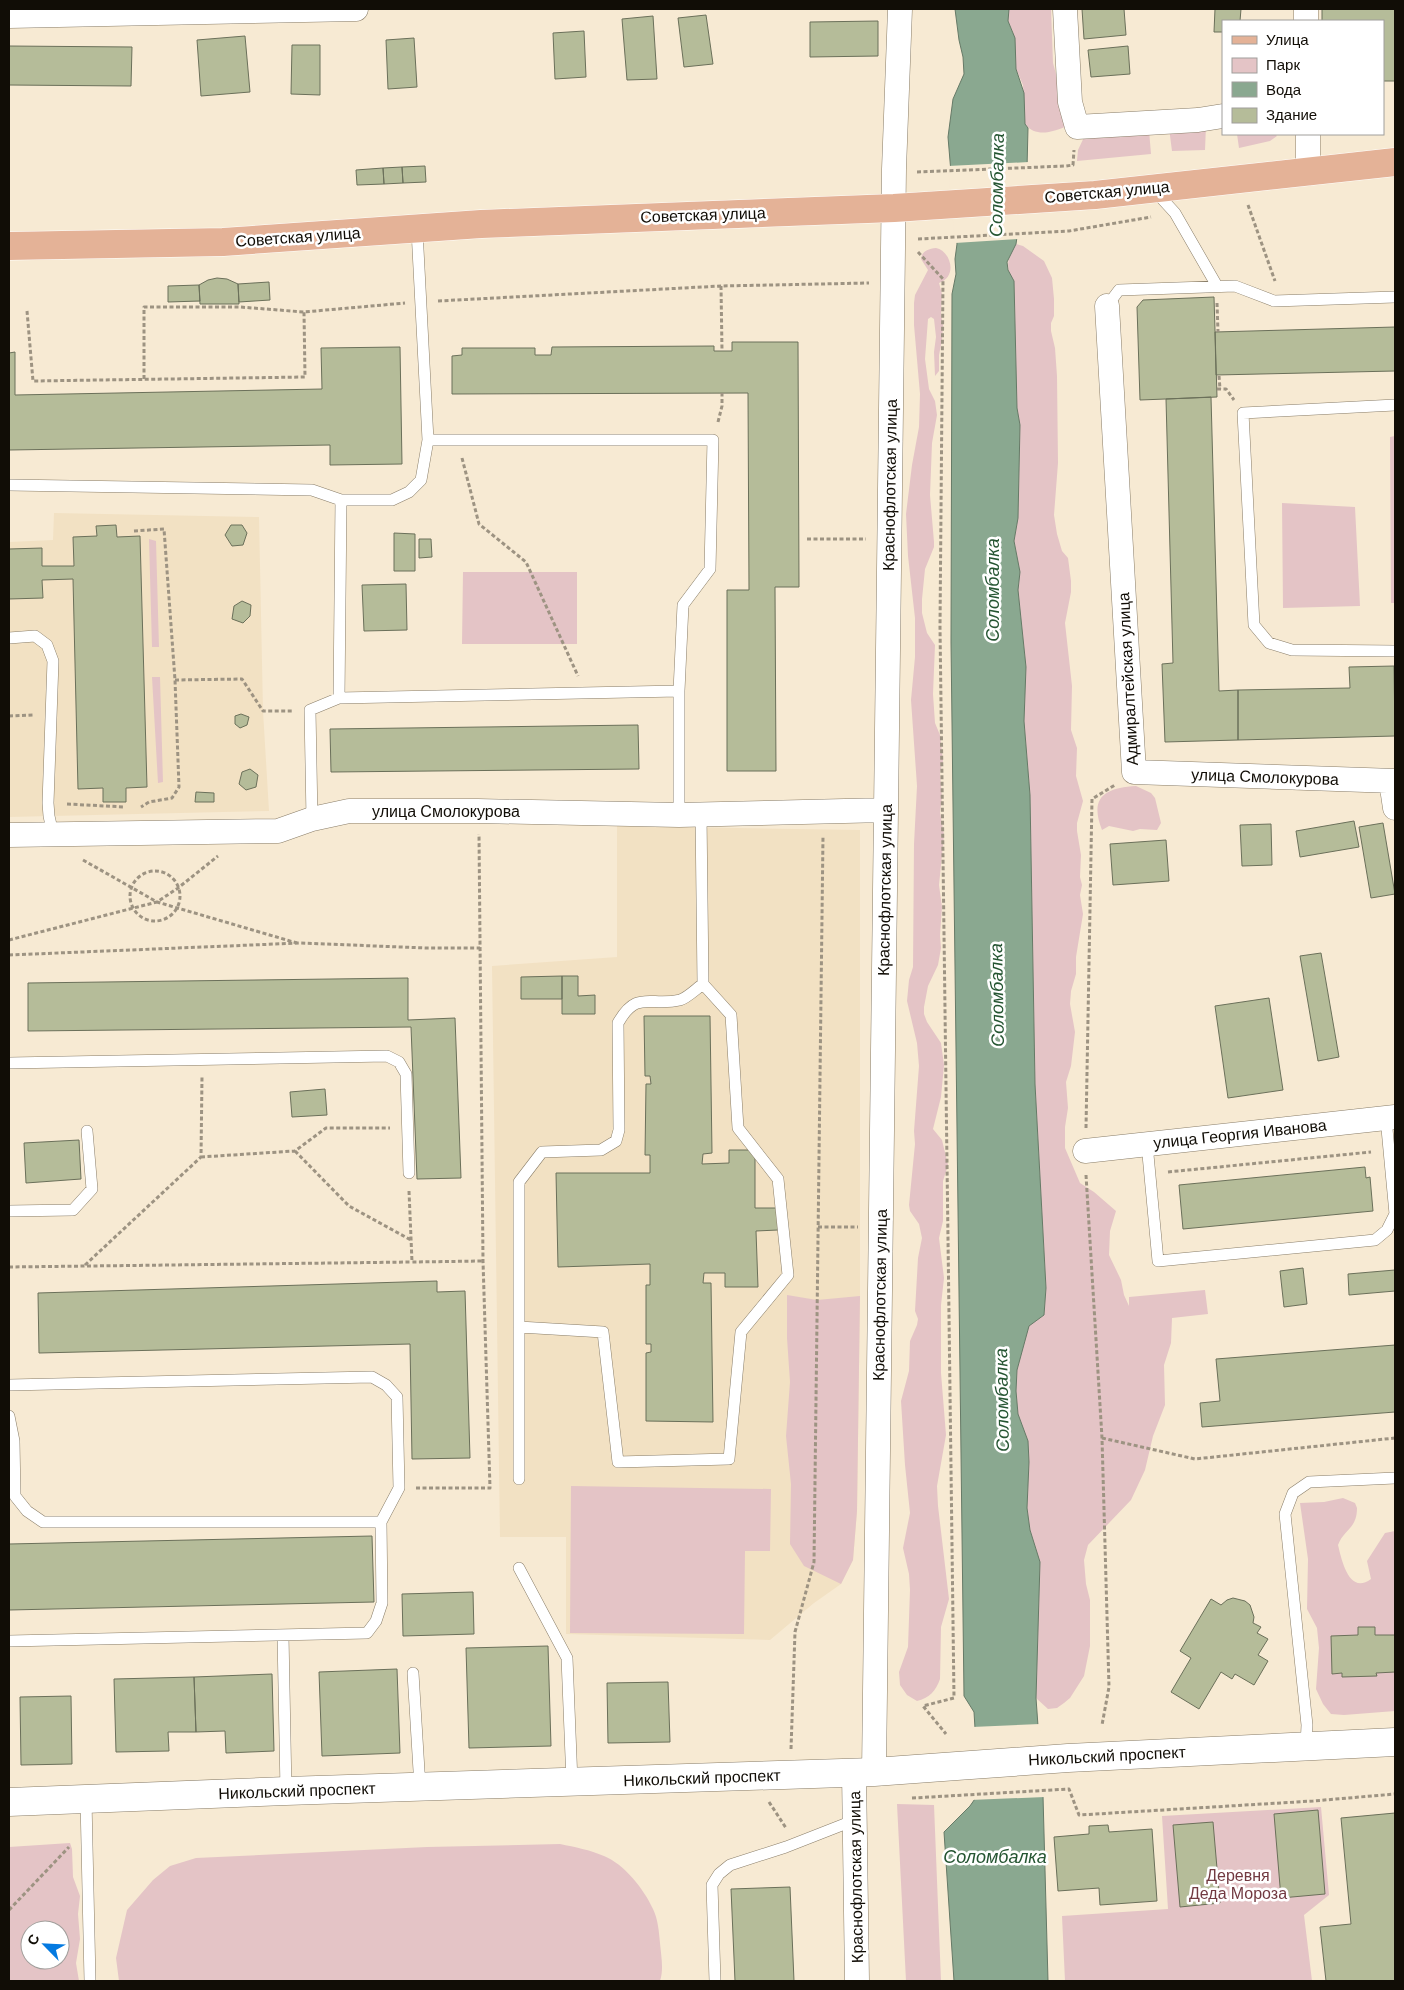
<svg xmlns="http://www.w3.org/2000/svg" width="1404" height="1990" font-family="'DM Sans',sans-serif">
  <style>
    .built { fill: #f2e1c3 }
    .green { fill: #e4c4c6; fill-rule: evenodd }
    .water { fill: #8aa890; stroke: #667a67 }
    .pier { fill: #f7ead3 }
    .building { fill: #b5bc99; stroke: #6b705a }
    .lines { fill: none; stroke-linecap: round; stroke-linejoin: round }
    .lane-casing { stroke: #897d68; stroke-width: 12 }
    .street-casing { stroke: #897d68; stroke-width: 25 }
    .secondary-casing { stroke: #897d68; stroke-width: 29 }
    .primary-casing { stroke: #fff; stroke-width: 29 }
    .path { stroke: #9d9382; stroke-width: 3; stroke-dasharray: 4 2.5; stroke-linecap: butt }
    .lane { stroke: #fff; stroke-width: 11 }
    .street { stroke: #fff; stroke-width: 24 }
    .secondary { stroke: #fff; stroke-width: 28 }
    .primary { stroke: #e4b297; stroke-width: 28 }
    .labels { text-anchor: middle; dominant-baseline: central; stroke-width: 5; stroke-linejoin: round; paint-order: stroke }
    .street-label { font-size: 16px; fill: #110d06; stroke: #fff }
    .park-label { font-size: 16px; fill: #723a41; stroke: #fff }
    .water-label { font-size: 18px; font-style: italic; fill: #255532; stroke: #fff }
  </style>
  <rect width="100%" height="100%" fill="#f7ead3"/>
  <path class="built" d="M 54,513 L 259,517 L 263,711 L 269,811 L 9,817 L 9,542 L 53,540 Z
    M 617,826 L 860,830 L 860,1296 L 857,1511 L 853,1560 L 841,1584 L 814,1603 L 770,1640 L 566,1634 L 566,1537 L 500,1537 L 492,966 L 617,957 Z"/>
  <path class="green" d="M 1009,9 L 1051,9 L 1053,63 L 1060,89 L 1067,126 C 1053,132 1036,138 1025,124 L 1023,85 L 1016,69 L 1013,32 L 1008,21 Z
    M 1206,126 L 1205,150 L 1172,151 L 1169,128 Z
    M 1149,130 L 1151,154 L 1077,161 L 1078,150 L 1086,133 Z
    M 1237,134 L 1275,134 L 1277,136 L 1270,141 L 1239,148 Z
    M 1016,244 L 1023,246 L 1044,261 L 1052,278 L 1054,299 L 1054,316 L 1051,323 L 1051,331 L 1055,348 L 1057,376 L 1058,463 L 1054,515 L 1057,534 L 1062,551 L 1068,558 L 1071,581 L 1071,592 L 1065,623 L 1072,686 L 1071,730 L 1077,748 L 1076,776 L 1083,801 L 1077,823 L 1077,831 L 1081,855 L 1080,877 L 1082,885 L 1080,895 L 1083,914 L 1076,957 L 1076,974 L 1071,991 L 1070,1004 L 1075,1032 L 1071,1066 L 1066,1082 L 1068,1108 L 1065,1127 L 1065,1148 L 1080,1183 L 1094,1192 L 1116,1211 L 1110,1231 L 1109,1255 L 1121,1280 L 1124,1295 L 1129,1306 L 1129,1297 L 1205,1290 L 1208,1314 L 1172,1318 L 1171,1343 L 1164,1365 L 1165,1405 L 1153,1436 L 1145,1470 L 1131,1500 L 1088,1545 L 1084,1560 L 1086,1584 L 1090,1600 L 1090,1646 L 1084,1676 L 1070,1698 L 1064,1703 L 1057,1708 L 1048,1709 L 1036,1698 L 1040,1562 L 1030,1530 L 1027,1508 L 1029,1462 L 1028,1441 L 1018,1414 L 1016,1391 L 1017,1370 L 1029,1325 L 1044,1315 L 1046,1288 L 1035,1084 L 1030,795 L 1024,721 L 1026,667 L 1018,590 L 1020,572 L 1014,541 L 1018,518 L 1020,425 L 1017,408 L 1014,281 C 1004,267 1008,258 1016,244 Z
    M 936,248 C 951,251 958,277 939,283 L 942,294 L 941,314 L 943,325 L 942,340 L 939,355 L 939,371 L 935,376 L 934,352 L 936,337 L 934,319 L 931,317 L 928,319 L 925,359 L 929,389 L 935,401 L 937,415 L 932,443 L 930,495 L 934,542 L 934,547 L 925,569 L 922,599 L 922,613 L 927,633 L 935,645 L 933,694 L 935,723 L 940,735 L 943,761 L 940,772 L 942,798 L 940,812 L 944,835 L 939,885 L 942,907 L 940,935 L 941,948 L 938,965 L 928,986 L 924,1007 L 924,1014 L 927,1022 L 941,1043 L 944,1065 L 941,1097 L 933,1129 L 942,1140 L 948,1165 L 943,1181 L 943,1221 L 939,1238 L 944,1278 L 941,1305 L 941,1373 L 946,1435 L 937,1486 L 938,1506 L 949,1599 L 941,1627 L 940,1679 C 936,1691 929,1698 917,1701 L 907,1695 L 900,1685 L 899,1672 L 908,1647 L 910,1590 L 909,1574 L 903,1548 L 910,1513 L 905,1465 L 901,1401 L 909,1371 L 910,1341 L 917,1325 L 918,1319 L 915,1311 L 918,1258 L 922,1238 L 919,1224 L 910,1211 L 909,1205 L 915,1144 L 914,1131 L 919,1066 L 917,1043 L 907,1001 L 909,980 L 913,967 L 914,844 L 917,786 L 911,700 L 915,657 L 915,618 L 908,556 L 906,514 L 912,465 L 919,427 L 920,394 L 914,325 L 914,303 L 915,295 L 928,270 L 921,259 C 922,251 928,249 936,248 Z
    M 1395,436 L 1395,603 L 1391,603 L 1390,437 Z
    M 1282,503 L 1355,507 L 1360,606 L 1283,608 Z
    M 149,539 L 156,541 L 159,647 L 152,647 Z
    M 463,572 L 577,572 L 577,644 L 462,644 Z
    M 152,677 L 160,677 L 163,782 L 158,783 Z
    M 1136,786 L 1151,793 L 1155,798 L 1161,823 L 1157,830 L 1140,829 L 1133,831 L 1109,826 L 1102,830 C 1089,797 1105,788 1136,786 Z
    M 787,1295 L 817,1300 L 860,1296 L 857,1511 L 853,1560 L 841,1584 L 804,1566 L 790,1544 L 791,1484 L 786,1436 L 790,1382 L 787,1338 Z
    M 571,1486 L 771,1489 L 770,1551 L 745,1551 L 744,1634 L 570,1633 Z
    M 1343,1498 L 1355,1503 L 1357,1508 C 1357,1529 1344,1529 1338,1545 C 1342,1561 1349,1595 1371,1579 L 1367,1561 L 1385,1533 L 1395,1531 L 1395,1711 L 1344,1715 L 1331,1714 L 1323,1704 L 1316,1689 L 1319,1648 L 1317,1628 L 1307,1609 L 1308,1559 L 1300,1503 L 1324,1502 Z
    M 897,1804 L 934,1805 L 941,1981 L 906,1981 Z
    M 1321,1807 L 1329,1895 L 1304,1915 L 1312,1981 L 1065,1981 L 1062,1916 L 1168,1909 L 1162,1816 Z
    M 70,1843 L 72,1849 L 73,1877 L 80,1896 L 78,1914 L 80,1939 L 76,1963 L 79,1981 L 9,1981 L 9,1847 ZM 30,1930 L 60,1930 L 60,1960 L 30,1960 Z
    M 560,1844 C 575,1847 590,1850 604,1856 C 624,1864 644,1889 653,1909 C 658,1919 659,1932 660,1943 C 661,1955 664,1969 660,1981 L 119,1981 L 116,1958 L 127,1910 L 153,1880 L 170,1866 L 196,1858 L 427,1847 Z"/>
  <path class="water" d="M 955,9 L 1009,9 L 1008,21 L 1015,38 L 1016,69 L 1024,93 L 1025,124 L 1028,128 L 1027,168 L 1016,244 L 1007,262 L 1008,270 L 1014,281 L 1017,408 L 1020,425 L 1018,518 L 1014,541 L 1020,572 L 1018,590 L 1026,667 L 1024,721 L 1030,795 L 1035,1084 L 1046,1288 L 1044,1315 L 1029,1326 L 1017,1370 L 1016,1391 L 1018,1414 L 1028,1441 L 1029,1462 L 1027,1508 L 1030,1530 L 1040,1562 L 1036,1698 L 1043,1796 L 1048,1981 L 954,1981 L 944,1832 L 970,1806 L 979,1793 L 974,1712 L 964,1696 L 951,642 L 952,294 L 956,274 L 955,259 L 957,244 L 948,137 L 953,99 L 964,74 L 963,57 L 959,40 Z"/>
  <path class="pier" d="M 1029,162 L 1019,239 L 955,243 L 948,166 Z
    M 1040,1724 L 1045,1797 L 970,1800 L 976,1792 L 972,1727 Z"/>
  <path class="building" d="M 1082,9 L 1124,9 L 1126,35 L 1084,39 Z
    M 1215,9 L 1241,9 L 1240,21 L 1223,21 L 1223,32 L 1214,32 Z
    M 1322,9 L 1395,9 L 1395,81 L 1383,81 L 1383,21 L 1322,21 Z
    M 706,15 L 713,64 L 684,67 L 678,18 Z
    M 653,16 L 657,79 L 627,80 L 622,19 Z
    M 878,21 L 878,56 L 810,57 L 810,22 Z
    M 584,31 L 586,77 L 555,79 L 553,33 Z
    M 245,36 L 250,92 L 201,96 L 197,40 Z
    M 414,38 L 417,87 L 388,89 L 386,40 Z
    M 292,45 L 320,45 L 320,95 L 291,94 Z
    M 9,46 L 132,47 L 131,86 L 9,85 Z
    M 1128,46 L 1130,74 L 1091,77 L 1088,50 Z
    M 425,166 L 426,182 L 403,183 L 402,167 Z
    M 402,167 L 403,183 L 384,184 L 383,168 Z
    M 383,168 L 384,184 L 357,185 L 356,170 Z
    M 217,278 L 227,279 L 238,284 L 239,304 L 200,304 L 199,285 L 208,280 Z
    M 269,282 L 270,300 L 239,302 L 238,284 Z
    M 199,285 L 200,301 L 168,302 L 168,286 Z
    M 1214,297 L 1217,397 L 1140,400 L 1137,307 L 1143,300 Z
    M 1395,327 L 1395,371 L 1216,375 L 1215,332 Z
    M 732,342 L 798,342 L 799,587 L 775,587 L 776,771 L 727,771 L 727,590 L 749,590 L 748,393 L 452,394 L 452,356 L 462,355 L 462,348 L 535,348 L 535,355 L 551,355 L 552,347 L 714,346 L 714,351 L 732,351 Z
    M 400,347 L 402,464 L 330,465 L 330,445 L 9,450 L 9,353 L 15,352 L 15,395 L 322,389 L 321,348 Z
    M 1211,397 L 1219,691 L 1238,690 L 1238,740 L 1165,742 L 1162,664 L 1173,663 L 1166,399 Z
    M 116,525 L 117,537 L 140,536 L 147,787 L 126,788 L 126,802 L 103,802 L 103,788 L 78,789 L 73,579 L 42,580 L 43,598 L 9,599 L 9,549 L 42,548 L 42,566 L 74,566 L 73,537 L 97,536 L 96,526 Z
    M 231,525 L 242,525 L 247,533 L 243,545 L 232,546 L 225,535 Z
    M 394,533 L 415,534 L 415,571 L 394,571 Z
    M 419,539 L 431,539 L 432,557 L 419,558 Z
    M 406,584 L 407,630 L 364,631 L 362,585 Z
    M 242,601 L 251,605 L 250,616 L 243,623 L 232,619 L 234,606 Z
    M 1394,666 L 1395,736 L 1238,740 L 1238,690 L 1350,688 L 1349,667 Z
    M 241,714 L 249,717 L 247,725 L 240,728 L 235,724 L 235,716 Z
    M 638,725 L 639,769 L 331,772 L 330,729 Z
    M 250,769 L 258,775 L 256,787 L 246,790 L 239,784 L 242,772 Z
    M 196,792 L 214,793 L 214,802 L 195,802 Z
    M 1354,821 L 1359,847 L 1300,857 L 1296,831 Z
    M 1383,823 L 1395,894 L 1371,898 L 1359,827 Z
    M 1271,824 L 1272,865 L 1242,866 L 1240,825 Z
    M 1166,840 L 1169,881 L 1113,885 L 1110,844 Z
    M 1321,953 L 1339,1057 L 1318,1061 L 1300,956 Z
    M 562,976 L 562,999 L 521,999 L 521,977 Z
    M 562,976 L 578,976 L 578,996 L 595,995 L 595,1014 L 562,1014 Z
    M 408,978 L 408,1020 L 455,1018 L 461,1178 L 417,1179 L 411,1027 L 28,1031 L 28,983 Z
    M 1269,998 L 1283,1090 L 1228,1098 L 1215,1006 Z
    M 644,1016 L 710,1016 L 712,1153 L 703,1154 L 702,1164 L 729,1163 L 729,1150 L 755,1150 L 755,1208 L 777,1208 L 778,1230 L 756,1231 L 758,1287 L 725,1287 L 725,1273 L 704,1273 L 703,1283 L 711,1283 L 713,1422 L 646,1421 L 646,1353 L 651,1352 L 651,1344 L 646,1344 L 646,1285 L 650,1285 L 650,1264 L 558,1267 L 556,1173 L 650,1173 L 650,1155 L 645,1155 L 646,1084 L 651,1084 L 650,1076 L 645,1076 Z
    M 325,1089 L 327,1115 L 292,1117 L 290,1092 Z
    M 79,1140 L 81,1179 L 26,1183 L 24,1143 Z
    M 1365,1167 L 1366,1178 L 1370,1177 L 1373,1211 L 1183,1229 L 1179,1185 Z
    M 1303,1268 L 1307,1304 L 1284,1307 L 1280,1271 Z
    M 1395,1270 L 1395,1291 L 1349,1295 L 1348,1274 Z
    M 437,1281 L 437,1292 L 465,1291 L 470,1458 L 412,1459 L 410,1344 L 39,1353 L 38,1293 Z
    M 1395,1345 L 1395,1412 L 1202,1427 L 1200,1403 L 1220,1401 L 1216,1359 Z
    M 372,1536 L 374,1602 L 9,1610 L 9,1544 Z
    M 473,1592 L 474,1634 L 403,1636 L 402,1594 Z
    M 1233,1598 L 1245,1601 L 1250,1605 L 1254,1617 L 1253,1623 L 1261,1627 L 1257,1633 L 1268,1639 L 1258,1655 L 1268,1661 L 1254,1685 L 1235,1674 L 1232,1679 L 1221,1672 L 1199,1709 L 1171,1692 L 1191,1658 L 1180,1651 L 1211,1599 L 1221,1605 L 1227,1600 Z
    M 1358,1627 L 1375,1627 L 1375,1635 L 1395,1635 L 1395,1672 L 1376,1673 L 1377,1676 L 1342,1677 L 1342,1673 L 1332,1674 L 1331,1636 L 1358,1635 Z
    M 548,1646 L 551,1746 L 469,1748 L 466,1648 Z
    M 397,1669 L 400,1753 L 322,1756 L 319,1672 Z
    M 272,1674 L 274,1751 L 226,1753 L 225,1731 L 196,1732 L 194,1677 Z
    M 194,1677 L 196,1732 L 168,1732 L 169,1751 L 116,1752 L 114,1679 Z
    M 668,1682 L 670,1742 L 608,1743 L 607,1683 Z
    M 71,1696 L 72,1764 L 21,1765 L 20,1697 Z
    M 1318,1810 L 1325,1894 L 1281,1898 L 1274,1814 Z
    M 1395,1813 L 1395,1981 L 1326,1981 L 1320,1927 L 1351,1924 L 1341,1818 Z
    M 1213,1822 L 1220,1903 L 1180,1907 L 1173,1825 Z
    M 1108,1825 L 1109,1832 L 1152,1829 L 1157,1901 L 1100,1905 L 1099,1888 L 1058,1891 L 1054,1837 L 1089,1834 L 1089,1826 Z
    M 790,1887 L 794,1981 L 735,1981 L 731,1889 Z"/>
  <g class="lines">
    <g class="lane-casing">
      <path id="lane" d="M 1154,190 L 1175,213 L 1217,286
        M 1107,306 L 1119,290 L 1235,286 L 1274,301 L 1395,297
        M 1395,405 L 1243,413 L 1254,625 L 1269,643 L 1292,650 L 1395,651
        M 428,440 L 713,440 L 710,569 L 683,605 L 679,691
        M 9,485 L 312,490 L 341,500 L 392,500 L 409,492 L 421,480 L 428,440 L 417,230
        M 9,638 L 35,636 L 47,645 L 53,661 L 48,803 L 49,816 L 53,834
        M 339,698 L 679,691 L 679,815
        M 312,819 L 310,710 L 339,698 L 341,500
        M 9,1063 L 387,1056 L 399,1062 L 406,1074 L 409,1173
        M 1147,1144 L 1158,1261 L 1375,1240 L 1387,1230 L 1395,1214 L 1386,1118
        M 9,1211 L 73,1210 L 92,1189 L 87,1131
        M 519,1327 L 603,1332 L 618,1462 L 729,1459 L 741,1332 L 788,1275 L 778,1179 L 738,1128 L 731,1015 L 703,984
        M 9,1385 L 372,1377 L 386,1385 L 397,1397 L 399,1488 L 381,1522
        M 9,1416 L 14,1441 L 15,1496 L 27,1511 L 43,1522 L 381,1522 L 382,1603 L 376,1621 L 367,1633 L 9,1641
        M 519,1479 L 519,1182 L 542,1152 L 601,1150 L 616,1141 L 619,1130 L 618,1023 C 637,989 650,1007 680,1000 C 687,998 696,989 703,984 L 701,814
        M 519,1568 L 567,1658 L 572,1782
        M 283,1635 L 286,1791
        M 413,1673 L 420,1787
        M 1306,1747 L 1307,1725 L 1285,1514 L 1293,1493 L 1309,1482 L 1395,1478
        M 86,1800 L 90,1981
        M 715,1981 L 712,1885 L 719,1874 L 730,1865 L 786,1847 L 855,1820"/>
    </g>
    <g class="street-casing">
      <path id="street" d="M 1065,9 L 1070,102 L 1077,127 L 1198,120 L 1223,116
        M 1306,9 L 1306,21
        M 9,16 L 356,9
        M 1308,134 L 1308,173
        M 1107,306 L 1134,772 L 1395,781
        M 1391,781 L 1395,808
        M 9,835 L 278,831 L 312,819 L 349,811 L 478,811 L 679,815 L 886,810
        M 1085,1151 L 1395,1117
        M 854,1772 L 857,1981
        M 874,1772 L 894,169 L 900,9"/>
    </g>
    <g class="secondary-casing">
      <path id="secondary" d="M 9,1802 L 286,1791 L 874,1772 L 1068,1758 L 1395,1742"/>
    </g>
    <g class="primary-casing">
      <path id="primary" d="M 9,246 L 223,242 L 481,224 L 894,208 L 1095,195 L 1395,162"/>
    </g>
    <path class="path" d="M 917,172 L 1066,166 L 1073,165 L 1074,150
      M 1248,205 L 1275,281
      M 918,239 L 1069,231 L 1151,217
      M 918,252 L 943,279 L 940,627 L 954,1698 L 923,1706 L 946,1734
      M 721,286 L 722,351
      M 438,301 L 721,286 L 869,283
      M 1217,303 L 1218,332
      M 27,311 L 33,381 L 305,377 L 304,312
      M 1219,376 L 1220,389
      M 144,379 L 144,307 L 240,307 L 304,312 L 405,303
      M 1217,389 L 1226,389 L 1234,400
      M 718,422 L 722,406 L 722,393
      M 462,458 L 479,524 L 526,562 L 578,676
      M 134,531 L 164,529 L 175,680 L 179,787 L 172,798 L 149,802 L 141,807
      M 807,539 L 866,539
      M 175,680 L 242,679 L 263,711 L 292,711
      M 9,716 L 33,715
      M 67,804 L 125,807
      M 83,860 L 157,902 L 297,943
      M130 896a25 25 0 1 1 50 0a25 25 0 1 1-50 0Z
      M 9,940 L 157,902 L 178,888 L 218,856
      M 9,955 L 300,943 L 426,948 L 480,948
      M 1086,1128 L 1092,799 L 1115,785
      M 295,1151 L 349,1206 L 411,1240
      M 201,1157 L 295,1151 L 326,1128 L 390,1128
      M 1168,1172 L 1371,1152
      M 1086,1175 L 1102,1438 L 1109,1687 L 1102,1725
      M 409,1191 L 412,1262 L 483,1261
      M 818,1227 L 858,1227
      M 85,1265 L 201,1157 L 202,1077
      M 9,1267 L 412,1262
      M 1102,1438 L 1195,1459 L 1395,1438
      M 416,1488 L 490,1488 L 483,1261 L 479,834
      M 791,1749 L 795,1632 L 814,1562 L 823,836
      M 912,1798 L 1069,1789 L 1079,1815 L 1313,1801 L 1395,1794
      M 769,1802 L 786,1828
      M 9,1910 L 69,1847"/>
    <use href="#lane" class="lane"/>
    <use href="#street" class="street"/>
    <use href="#secondary" class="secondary"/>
    <use href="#primary" class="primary"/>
  </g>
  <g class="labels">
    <g class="street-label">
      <text transform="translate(1107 192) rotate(-5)">Советская улица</text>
      <text transform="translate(703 215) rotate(-2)">Советская улица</text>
      <text transform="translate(298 237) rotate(-4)">Советская улица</text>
      <text transform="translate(890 485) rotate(-89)">Краснофлотская улица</text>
      <text transform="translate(1128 679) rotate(-93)">Адмиралтейская улица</text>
      <text transform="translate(1265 777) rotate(2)">улица Смолокурова</text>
      <text x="446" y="811">улица Смолокурова</text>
      <text transform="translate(885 890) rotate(-89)">Краснофлотская улица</text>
      <text transform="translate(1240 1134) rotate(-6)">улица Георгия Иванова</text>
      <text transform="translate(880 1295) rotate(-89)">Краснофлотская улица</text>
      <text transform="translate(1107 1756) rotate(-3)">Никольский проспект</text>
      <text transform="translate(702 1778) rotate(-2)">Никольский проспект</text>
      <text transform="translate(297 1791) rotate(-2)">Никольский проспект</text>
      <text transform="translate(856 1877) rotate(-91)">Краснофлотская улица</text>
    </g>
    <g class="park-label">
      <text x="1238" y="1875">Деревня<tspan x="1238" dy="18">Деда Мороза</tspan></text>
    </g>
    <g class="water-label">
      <text transform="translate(997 185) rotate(-89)">Соломбалка</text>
      <text transform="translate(993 590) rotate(-90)">Соломбалка</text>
      <text transform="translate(997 995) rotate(-91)">Соломбалка</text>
      <text transform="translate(1002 1400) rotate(-91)">Соломбалка</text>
      <text x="995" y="1857">Соломбалка</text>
    </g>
  </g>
  <rect width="1404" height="1990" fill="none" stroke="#110d06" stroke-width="20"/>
  <rect x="1222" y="20" width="162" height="115" fill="#ffffff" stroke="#a09e9b"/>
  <rect x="1232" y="36" width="25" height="8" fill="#e4b297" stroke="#a09e9b"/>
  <text x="1266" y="45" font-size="15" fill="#110d06">Улица</text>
  <rect x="1232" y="58" width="25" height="15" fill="#e4c4c6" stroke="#a09e9b"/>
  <text x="1266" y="70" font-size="15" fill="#110d06">Парк</text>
  <rect x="1232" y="82" width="25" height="15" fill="#8aa890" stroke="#a09e9b"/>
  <text x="1266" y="95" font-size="15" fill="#110d06">Вода</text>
  <rect x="1232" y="108" width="25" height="15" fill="#b5bc99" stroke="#a09e9b"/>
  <text x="1266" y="120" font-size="15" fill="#110d06">Здание</text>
  <g transform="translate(45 1945) rotate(294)"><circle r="24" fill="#ffffff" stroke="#a09e9b"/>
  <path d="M0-4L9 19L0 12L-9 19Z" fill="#047ae1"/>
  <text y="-8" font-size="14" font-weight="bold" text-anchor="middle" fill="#110d06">С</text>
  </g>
</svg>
